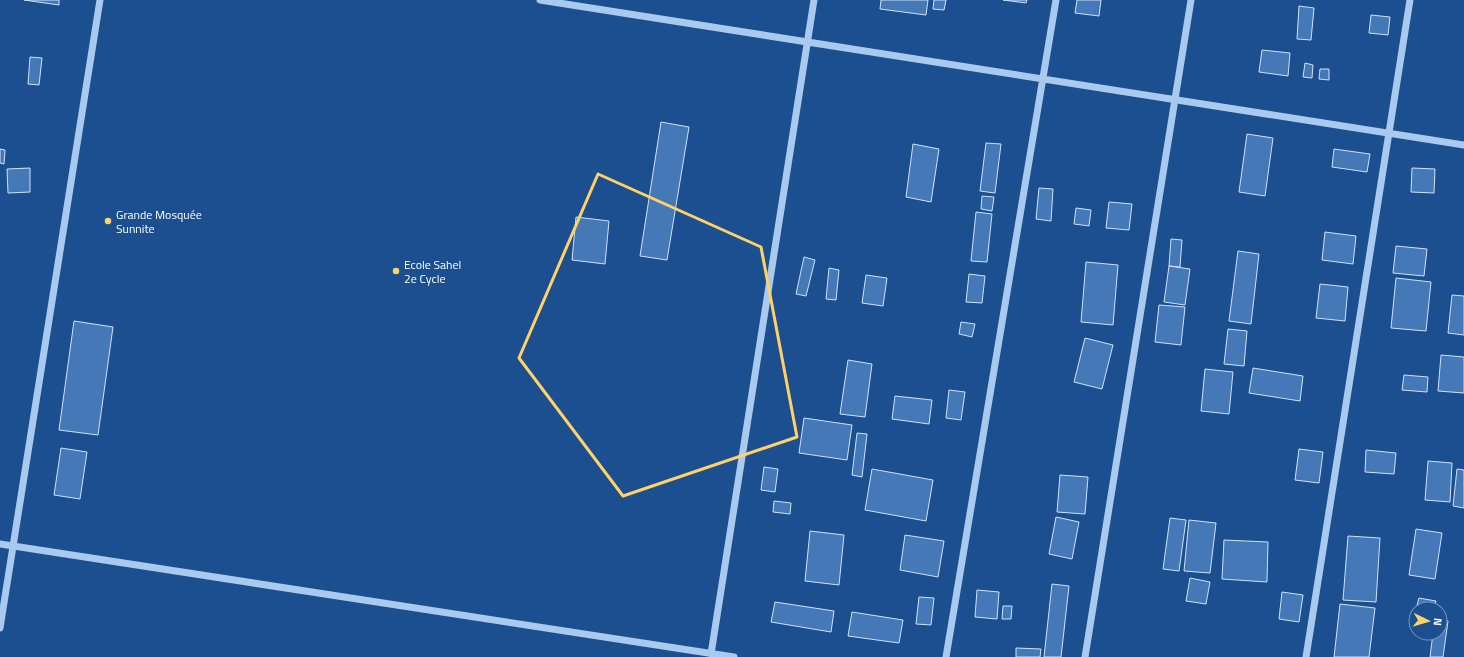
<svg xmlns="http://www.w3.org/2000/svg" width="1464" height="657" font-family="'Titillium Web',sans-serif">
  <style>
    .building { fill: #4478b7; stroke: #cfe3fa }
    .lines { fill: none; stroke-linecap: round; stroke-linejoin: round }
    .minor { stroke: #a9c9ee; stroke-width: 7 }
    .marked { fill: none; stroke: #ffd166; stroke-width: 3; stroke-linejoin: round }
    .poi-dot { fill: #ffd166; stroke: #1b4f8f; stroke-width: 1.5 }
    .labels { text-anchor: middle; dominant-baseline: central; stroke-width: 3.5; stroke-linejoin: round; paint-order: stroke }
    .poi-label { font-size: 12px; fill: #fff; stroke: #1b4f8f; text-anchor: start }
  </style>
  <rect width="100%" height="100%" fill="#1b4f8f"/>
  <path class="building" d="M 24,0 L 59,0 L 59,5 Z
    M 881,0 L 928,0 L 926,15 L 880,9 Z
    M 934,0 L 946,0 L 944,10 L 933,9 Z
    M 1003,0 L 1027,0 L 1026,3 Z
    M 1077,0 L 1101,0 L 1099,16 L 1075,13 Z
    M 1299,6 L 1314,8 L 1311,40 L 1297,39 Z
    M 1371,15 L 1390,17 L 1388,35 L 1369,33 Z
    M 1262,50 L 1290,53 L 1288,76 L 1259,72 Z
    M 30,57 L 42,58 L 39,85 L 28,84 Z
    M 1305,63 L 1313,65 L 1312,78 L 1303,77 Z
    M 1320,69 L 1329,69 L 1329,80 L 1319,79 Z
    M 661,122 L 689,127 L 667,260 L 640,256 Z
    M 1247,134 L 1273,138 L 1265,196 L 1239,192 Z
    M 986,143 L 1001,144 L 995,193 L 980,191 Z
    M 913,144 L 939,149 L 931,202 L 906,197 Z
    M 0,149 L 5,150 L 4,164 L 0,163 Z
    M 1334,149 L 1370,154 L 1367,172 L 1332,167 Z
    M 30,168 L 30,192 L 8,193 L 7,169 Z
    M 1412,168 L 1435,169 L 1434,193 L 1411,192 Z
    M 1039,188 L 1053,189 L 1051,221 L 1036,219 Z
    M 982,196 L 994,197 L 992,211 L 981,209 Z
    M 1109,202 L 1132,204 L 1129,230 L 1106,228 Z
    M 1076,208 L 1091,210 L 1089,226 L 1074,224 Z
    M 976,212 L 992,214 L 987,262 L 971,261 Z
    M 576,217 L 609,221 L 605,264 L 572,260 Z
    M 1325,232 L 1356,236 L 1353,264 L 1322,260 Z
    M 1171,239 L 1182,240 L 1180,267 L 1169,266 Z
    M 1396,246 L 1427,249 L 1424,276 L 1393,273 Z
    M 1238,251 L 1259,254 L 1251,324 L 1229,321 Z
    M 804,257 L 815,260 L 806,296 L 796,294 Z
    M 1086,262 L 1118,265 L 1113,325 L 1081,322 Z
    M 1169,266 L 1190,269 L 1185,305 L 1164,302 Z
    M 829,268 L 839,270 L 836,300 L 826,299 Z
    M 969,274 L 985,276 L 982,303 L 966,302 Z
    M 866,275 L 887,278 L 883,306 L 862,303 Z
    M 1396,278 L 1431,282 L 1426,331 L 1391,328 Z
    M 1320,284 L 1348,287 L 1345,321 L 1316,318 Z
    M 1452,295 L 1464,296 L 1464,335 L 1448,333 Z
    M 1159,305 L 1185,307 L 1181,345 L 1155,342 Z
    M 74,321 L 113,327 L 98,435 L 59,430 Z
    M 961,322 L 975,324 L 972,337 L 959,334 Z
    M 1228,329 L 1247,331 L 1244,366 L 1224,364 Z
    M 1085,338 L 1113,345 L 1102,389 L 1074,382 Z
    M 1441,355 L 1464,357 L 1464,393 L 1438,391 Z
    M 848,360 L 872,364 L 865,417 L 840,414 Z
    M 1253,368 L 1303,376 L 1300,401 L 1249,393 Z
    M 1205,369 L 1233,372 L 1229,414 L 1201,411 Z
    M 1404,375 L 1428,377 L 1427,392 L 1402,390 Z
    M 949,390 L 965,392 L 961,420 L 946,418 Z
    M 895,396 L 932,400 L 929,424 L 892,419 Z
    M 804,418 L 852,425 L 847,460 L 799,453 Z
    M 857,433 L 867,434 L 862,477 L 852,475 Z
    M 61,448 L 87,452 L 80,499 L 54,495 Z
    M 1299,449 L 1323,452 L 1319,483 L 1295,480 Z
    M 1366,450 L 1396,453 L 1394,474 L 1365,472 Z
    M 1428,461 L 1452,463 L 1450,502 L 1425,500 Z
    M 764,467 L 778,469 L 775,492 L 761,490 Z
    M 872,469 L 933,480 L 926,521 L 865,510 Z
    M 1457,469 L 1464,470 L 1464,508 L 1453,506 Z
    M 1060,475 L 1088,477 L 1085,514 L 1057,512 Z
    M 774,501 L 791,503 L 790,514 L 773,512 Z
    M 1056,517 L 1079,522 L 1072,559 L 1049,554 Z
    M 1170,518 L 1186,520 L 1179,571 L 1163,569 Z
    M 1189,520 L 1216,523 L 1210,573 L 1184,571 Z
    M 1416,529 L 1442,533 L 1435,579 L 1409,575 Z
    M 810,531 L 844,535 L 839,585 L 805,581 Z
    M 905,535 L 944,541 L 938,577 L 900,570 Z
    M 1348,536 L 1380,538 L 1376,602 L 1343,600 Z
    M 1224,540 L 1268,542 L 1267,582 L 1222,579 Z
    M 1190,578 L 1210,582 L 1206,604 L 1186,601 Z
    M 1052,584 L 1069,586 L 1061,657 L 1044,657 Z
    M 977,590 L 999,592 L 997,619 L 975,617 Z
    M 1282,592 L 1303,595 L 1299,622 L 1279,619 Z
    M 919,597 L 934,598 L 931,625 L 916,624 Z
    M 1419,598 L 1436,601 L 1434,609 L 1416,609 Z
    M 775,602 L 834,611 L 831,632 L 771,622 Z
    M 1340,604 L 1375,608 L 1369,657 L 1334,657 Z
    M 1003,606 L 1012,606 L 1011,619 L 1002,619 Z
    M 852,612 L 903,620 L 899,643 L 848,636 Z
    M 1440,620 L 1448,621 L 1443,657 L 1430,657 L 1433,633 L 1440,633 Z
    M 1016,648 L 1041,649 L 1040,657 L 1016,657 Z"/>
  <g class="lines">
    <path class="minor" d="M 540,0 L 1464,145
      M 0,544 L 734,657
      M 0,628 L 100,0
      M 711,654 L 814,0
      M 946,657 L 1056,0
      M 1085,657 L 1191,0
      M 1306,657 L 1410,0"/>
  </g>
  <path class="marked" d="M 598,174 L 761,247 L 797,437 L 623,496 L 519,358 Z"/>
  <g class="poi-dot">
    <circle cx="108" cy="221" r="4"/>
    <circle cx="396" cy="271" r="4"/>
  </g>
  <g class="labels">
    <g class="poi-label">
      <text x="116" y="214">Grande Mosquée<tspan x="116" dy="14">Sunnite</tspan></text>
      <text x="404" y="264">Ecole Sahel<tspan x="404" dy="14">2e Cycle</tspan></text>
    </g>
  </g>
  <g transform="translate(1428 621) rotate(95)"><circle r="19" fill="#1b4f8f" stroke="#7695bc"/>
  <path d="M0-3L7 15L0 10L-7 15Z" fill="#ffd166"/>
  <text y="-6" font-size="11" font-weight="bold" text-anchor="middle" fill="#ffffff">N</text>
  </g>
</svg>
